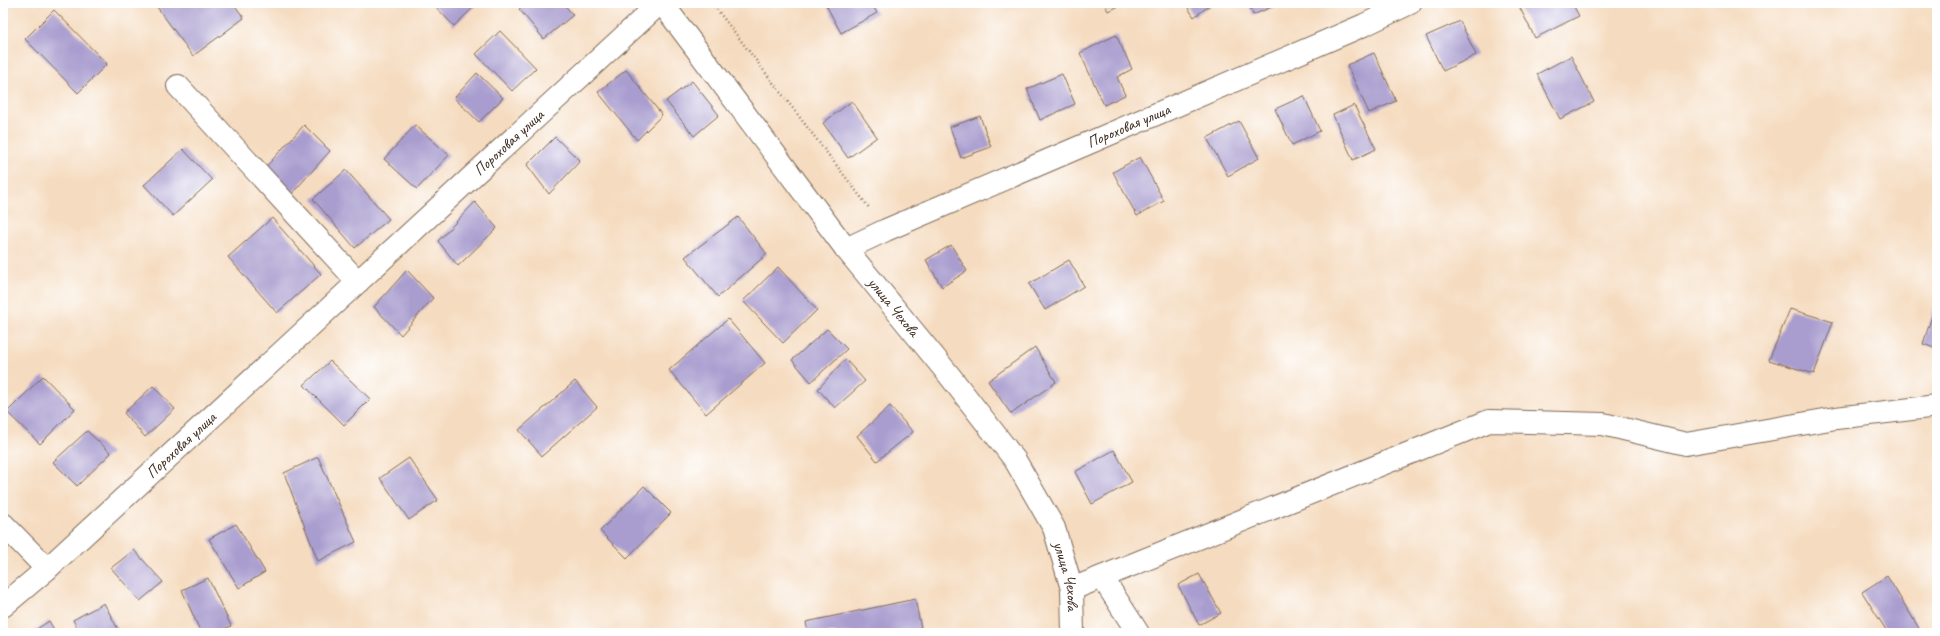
<svg xmlns="http://www.w3.org/2000/svg" width="1940" height="636" font-family="Caveat,sans-serif">
  <style>
    .building { fill: #a99dcf }
    .lines { fill: none; stroke-linecap: round; stroke-linejoin: round }
    .street-casing { stroke: #7c6856; stroke-width: 24 }
    .path { stroke: #7c6856; stroke-width: 2.5; stroke-dasharray: 1 3; stroke-linecap: butt }
    .street { stroke: #fff; stroke-width: 22 }
    .labels { text-anchor: middle; dominant-baseline: central; stroke-width: 3; stroke-linejoin: round; paint-order: stroke }
    .street-label { font-size: 16px; fill: #3b2a1e; stroke: #fff }
  </style>
  <rect width="100%" height="100%" fill="#fff"/>
  <filter id="ink" filterUnits="userSpaceOnUse"><feTurbulence type="fractalNoise" baseFrequency=".025" numOctaves="2"/><feDisplacementMap in="SourceGraphic" scale="8" xChannelSelector="R" yChannelSelector="G"/><feConvolveMatrix kernelMatrix="1 2 1 2 8 2 1 2 1" color-interpolation-filters="sRGB"/></filter>
  <filter id="wash" filterUnits="userSpaceOnUse"><feTurbulence type="fractalNoise" baseFrequency=".012" numOctaves="4" result="noise"/><feDisplacementMap in="SourceGraphic" scale="16" xChannelSelector="R" yChannelSelector="G"/><feGaussianBlur stdDeviation="0.9" result="paint"/><feColorMatrix in="noise" values="0 0 0 0 0 0 0 0 0 0 0 0 0 0 0 0 0 1.4 0 .05"/><feComposite in="paint" operator="in"/></filter>
  <g filter="url(#wash)">
    <rect width="100%" height="100%" fill="#f5dbbf"/>
    <g id="blocks">
      <path class="building" d="M 162,3 L 233,3 L 244,18 L 193,56 L 157,7 Z
        M 432,3 L 478,3 L 454,26 Z
        M 527,3 L 563,3 L 573,15 L 544,39 L 519,9 Z
        M 825,3 L 871,3 L 877,13 L 841,33 Z
        M 1104,3 L 1126,3 L 1108,11 Z
        M 1185,3 L 1213,3 L 1194,17 Z
        M 1248,3 L 1278,3 L 1279,4 L 1253,15 Z
        M 1519,3 L 1572,3 L 1579,16 L 1535,38 L 1518,4 Z
        M 54,10 L 107,64 L 78,93 L 25,39 Z
        M 1460,21 L 1476,55 L 1443,71 L 1426,36 Z
        M 500,31 L 536,68 L 512,91 L 476,54 Z
        M 1116,35 L 1132,69 L 1117,77 L 1125,95 L 1104,105 L 1080,53 Z
        M 1374,53 L 1396,101 L 1369,113 L 1347,65 Z
        M 1571,56 L 1594,102 L 1560,119 L 1537,74 Z
        M 626,70 L 662,115 L 637,140 L 598,92 Z
        M 477,73 L 503,98 L 479,122 L 454,98 Z
        M 1062,74 L 1075,104 L 1040,120 L 1027,89 Z
        M 692,81 L 719,115 L 694,136 L 666,101 Z
        M 1304,96 L 1320,131 L 1292,145 L 1275,109 Z
        M 852,101 L 877,137 L 848,158 L 823,123 Z
        M 1354,105 L 1376,149 L 1353,160 L 1333,115 Z
        M 980,116 L 991,147 L 961,158 L 950,127 Z
        M 1239,121 L 1259,158 L 1228,176 L 1207,138 Z
        M 304,125 L 330,151 L 289,197 L 262,171 Z
        M 415,125 L 449,155 L 417,189 L 384,159 Z
        M 555,137 L 580,161 L 549,194 L 527,165 Z
        M 183,149 L 212,180 L 173,216 L 144,185 Z
        M 1140,157 L 1164,201 L 1137,216 L 1113,172 Z
        M 346,170 L 389,219 L 355,248 L 313,199 Z
        M 475,202 L 497,228 L 458,266 L 438,241 Z
        M 738,217 L 767,254 L 718,297 L 685,257 Z
        M 272,218 L 321,274 L 277,313 L 228,257 Z
        M 951,245 L 967,271 L 942,287 L 926,260 Z
        M 1069,260 L 1084,286 L 1045,310 L 1029,284 Z
        M 778,267 L 817,310 L 783,343 L 743,301 Z
        M 407,270 L 433,298 L 401,335 L 374,307 Z
        M 1937,300 L 1937,349 L 1923,344 Z
        M 1790,309 L 1833,322 L 1814,374 L 1769,360 Z
        M 728,319 L 765,363 L 706,414 L 669,370 Z
        M 827,329 L 847,349 L 811,382 L 792,360 Z
        M 1035,347 L 1056,382 L 1011,414 L 988,381 Z
        M 845,359 L 865,381 L 835,408 L 818,389 Z
        M 330,361 L 370,399 L 344,425 L 304,385 Z
        M 43,376 L 75,409 L 40,444 L 7,412 Z
        M 575,381 L 597,407 L 542,456 L 519,430 Z
        M 153,386 L 175,409 L 145,437 L 124,413 Z
        M 890,406 L 913,432 L 877,461 L 857,436 Z
        M 87,431 L 111,453 L 77,486 L 53,462 Z
        M 1114,450 L 1132,482 L 1092,504 L 1075,472 Z
        M 318,457 L 356,542 L 318,561 L 284,473 Z
        M 409,458 L 438,500 L 409,520 L 380,478 Z
        M 644,486 L 671,513 L 627,558 L 600,531 Z
        M 236,524 L 265,572 L 239,588 L 209,539 Z
        M 134,550 L 163,582 L 140,601 L 111,568 Z
        M 1199,574 L 1221,613 L 1199,625 L 1178,585 Z
        M 1887,576 L 1920,630 L 1916,633 L 1888,633 L 1862,592 Z
        M 208,578 L 231,626 L 214,633 L 201,633 L 182,590 Z
        M 915,599 L 922,633 L 808,633 L 806,622 Z
        M 104,603 L 120,633 L 80,633 L 73,620 Z
        M 49,621 L 56,633 L 31,633 Z"/>
    </g>
  </g>
  <g filter="url(#ink)">
    <use href="#blocks" fill-opacity="0" stroke="#7c6856" stroke-width="1"/>
    <g class="lines">
      <g class="street-casing">
        <g id="street">
          <path id="s1" d="M 662,3 L 846,249 L 949,375 L 1015,460 L 1054,528 L 1072,589 L 1073,633"/>
          <path d="M 178,86 L 358,282"/>
          <path id="s2" d="M 846,249 L 886,230 L 1364,25 L 1410,3"/>
          <path d="M 3,524 L 47,569"/>
          <path d="M 1102,577 L 1138,633"/>
          <path d="M 1072,589 L 1489,421 L 1603,424 L 1686,444 L 1836,418 L 1937,406"/>
          <path id="s3" d="M 3,606 L 47,569 L 660,3"/>
        </g>
      </g>
      <path class="path" d="M 712,3 L 870,209"/>
      <use href="#street" class="street"/>
    </g>
  </g>
  <g class="labels">
    <g class="street-label">
      <text stroke="none"><textPath href="#s2" startOffset="308">Пороховая улица</textPath></text>
      <text stroke="none"><textPath href="#s3" startOffset="686">Пороховая улица</textPath></text>
      <text stroke="none"><textPath href="#s1" startOffset="382">улица Чехова</textPath></text>
      <text stroke="none"><textPath href="#s3" startOffset="240">Пороховая улица</textPath></text>
      <text stroke="none"><textPath href="#s1" startOffset="706">улица Чехова</textPath></text>
    </g>
  </g>
  <rect width="1940" height="636" fill="none" stroke="#fff" stroke-width="16"/>
</svg>
